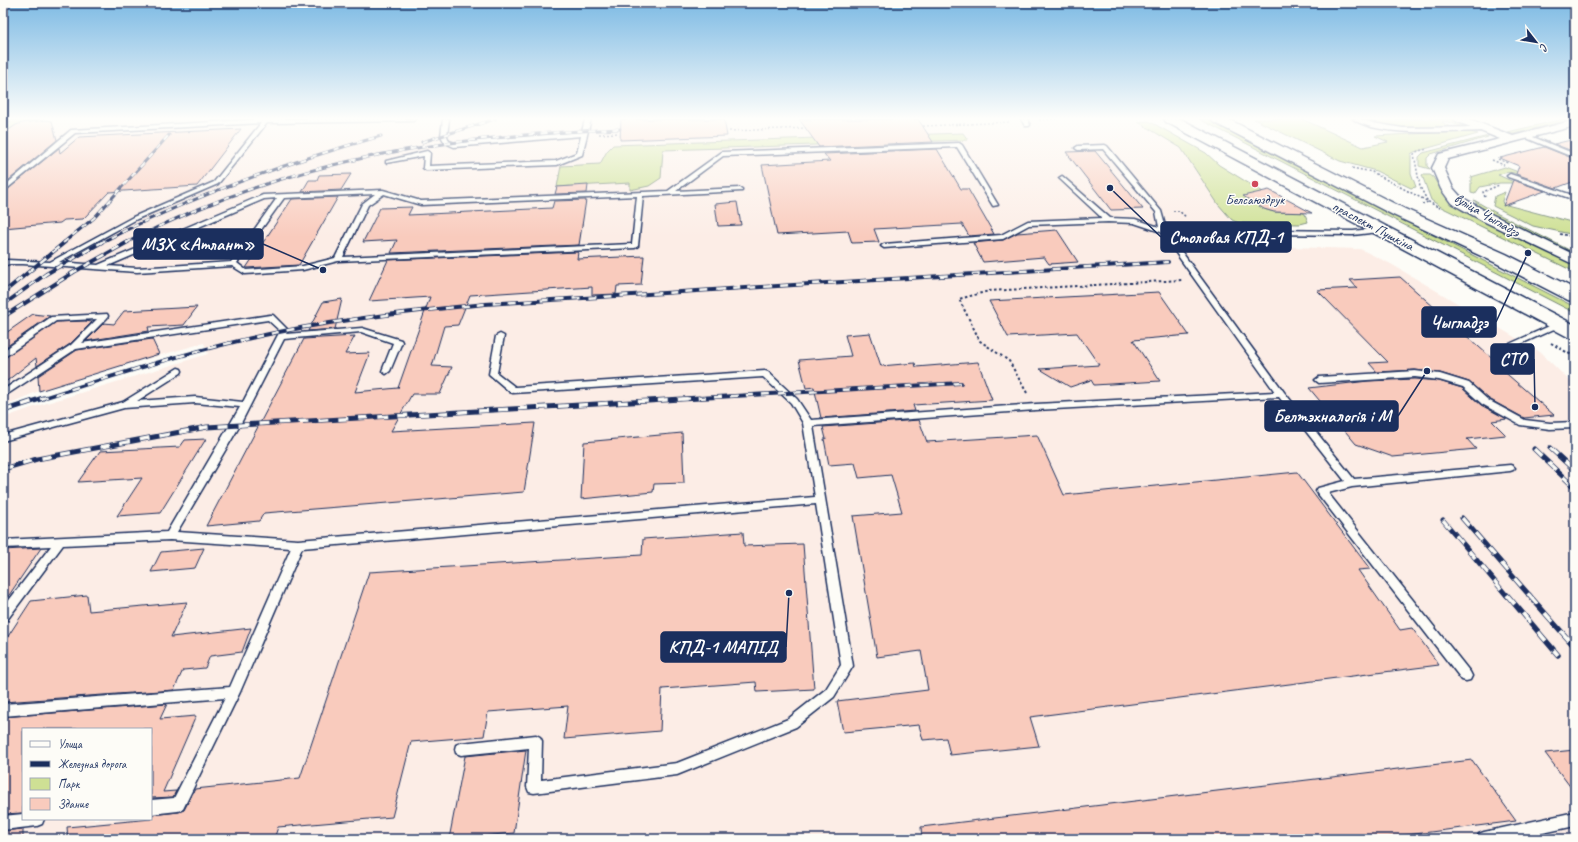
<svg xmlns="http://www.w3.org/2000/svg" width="1578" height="842" font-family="Caveat,sans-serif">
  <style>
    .built { fill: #fcede6; fill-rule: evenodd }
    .green { fill: #cee094; stroke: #748879 }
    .building { fill: #f9cbbd; stroke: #1b2f5e }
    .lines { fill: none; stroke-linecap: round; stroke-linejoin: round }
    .service-casing { stroke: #1b2f5e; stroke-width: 3 }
    .minor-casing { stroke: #1b2f5e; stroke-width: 3 }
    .primary-casing { stroke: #1b2f5e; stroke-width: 3 }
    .path-far1 { stroke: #1b2f5e; stroke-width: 1.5; stroke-dasharray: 2 2; stroke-linecap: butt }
    .path { stroke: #1b2f5e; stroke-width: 2; stroke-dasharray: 2.5 2.5; stroke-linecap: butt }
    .service { fill: #fdfcf7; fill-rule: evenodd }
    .minor { fill: #fdfcf7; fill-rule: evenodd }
    .primary { fill: #fdfcf7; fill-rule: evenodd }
    .rail-far3-casing { stroke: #1b2f5e; stroke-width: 3 }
    .rail-far2-casing { stroke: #1b2f5e; stroke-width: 4 }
    .rail-far1-casing { stroke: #1b2f5e; stroke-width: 5 }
    .rail-casing { stroke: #1b2f5e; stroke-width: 5.5 }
    .rail-far3 { stroke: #fdfcf7; stroke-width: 2; stroke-dasharray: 6; stroke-linecap: butt }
    .rail-far2 { stroke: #fdfcf7; stroke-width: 2.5; stroke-dasharray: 8; stroke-linecap: butt }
    .rail-far1 { stroke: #fdfcf7; stroke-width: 3.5; stroke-dasharray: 10; stroke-linecap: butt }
    .rail { stroke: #fdfcf7; stroke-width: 4; stroke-dasharray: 12; stroke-linecap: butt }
    .poi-dot { fill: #d1495b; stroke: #fdfcf7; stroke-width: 1.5 }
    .labels { text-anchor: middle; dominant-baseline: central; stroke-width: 3; stroke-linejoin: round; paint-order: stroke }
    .far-poi-label { font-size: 14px; fill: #1b2f5e; stroke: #fdfcf7 }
    .far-street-label { font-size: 14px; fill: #1b2f5e; stroke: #fdfcf7 }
    .leader { fill: none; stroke: #1b2f5e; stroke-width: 1.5 }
    .callout-dot { fill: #1b2f5e; stroke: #fdfcf7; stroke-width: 1.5 }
    .callout { fill: #1b2f5e; stroke: #1b2f5e; stroke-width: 1.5 }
    .callout-label { font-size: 18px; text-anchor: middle; font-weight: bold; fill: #fff }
  </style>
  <rect width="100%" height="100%" fill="#fdfcf7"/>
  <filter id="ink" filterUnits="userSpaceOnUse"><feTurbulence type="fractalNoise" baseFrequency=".025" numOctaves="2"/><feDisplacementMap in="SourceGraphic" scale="8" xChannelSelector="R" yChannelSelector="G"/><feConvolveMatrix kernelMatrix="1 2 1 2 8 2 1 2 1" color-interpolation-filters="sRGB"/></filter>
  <g filter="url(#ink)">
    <path class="built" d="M 39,119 L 1134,119 L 1181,148 L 1218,204 L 1232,220 L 1225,224 L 1233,236 L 1272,237 L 1289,247 L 1360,249 L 1391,264 L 1540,352 L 1575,386 L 1575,839 L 3,839 L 3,418 L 34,407 L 208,354 L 204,343 L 104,371 L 39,391 L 3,406 L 3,134 L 16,125 L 35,121 ZM 23,729 L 151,729 L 151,819 L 23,819 Z"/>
    <path class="green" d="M 7,119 L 39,119 L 35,121 L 16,125 L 3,134 L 3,122 Z
      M 1199,119 L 1207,119 L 1222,126 L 1318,177 L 1575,307 L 1575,313 Z
      M 1254,119 L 1302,119 L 1363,147 L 1388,142 L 1375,136 L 1466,131 L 1478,134 L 1414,152 L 1411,154 L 1411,173 L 1416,187 L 1411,188 L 1376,171 L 1340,161 Z
      M 1363,119 L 1453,119 L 1463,126 C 1455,126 1450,120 1442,122 L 1450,127 L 1391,127 L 1378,125 Z
      M 1564,119 L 1573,119 L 1513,134 L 1503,133 Z
      M 1149,121 L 1206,153 L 1219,165 L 1263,192 L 1264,209 C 1275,213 1285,214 1297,210 L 1305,214 L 1308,222 L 1300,224 L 1239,223 L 1232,220 L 1218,204 L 1181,148 L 1138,122 Z
      M 963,133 L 968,140 L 663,150 L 661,178 L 649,186 L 630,190 L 630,183 L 557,187 L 561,166 L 600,164 L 607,151 L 613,145 Z
      M 1488,136 L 1488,137 L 1431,154 L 1427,158 L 1427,166 L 1430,169 L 1419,166 L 1419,157 L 1423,153 Z
      M 1505,167 L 1534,178 C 1518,180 1518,167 1498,175 L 1516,183 L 1500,183 L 1480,187 L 1475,194 L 1471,193 L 1471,177 Z
      M 1422,175 L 1430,175 L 1433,177 L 1443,193 L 1461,210 L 1575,265 L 1575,272 L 1441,207 L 1431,200 Z
      M 1505,192 L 1502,201 L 1503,204 L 1575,223 L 1575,235 L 1533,226 L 1493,206 L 1495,196 Z
      M 1474,200 L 1498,214 L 1575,253 L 1575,255 L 1562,250 L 1485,210 L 1478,205 Z"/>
    <path class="building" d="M 621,119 L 724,119 L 727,136 L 620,140 Z
      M 799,119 L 918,119 L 933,142 L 819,147 Z
      M 46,120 L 52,121 L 57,140 L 3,185 L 3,134 L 16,125 L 22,123 Z
      M 241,129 L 197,186 L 109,192 L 83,219 L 64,220 L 60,223 L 3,228 L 3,193 L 59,148 L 60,153 L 79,137 Z
      M 1575,139 L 1575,152 L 1554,144 Z
      M 1544,147 L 1575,159 L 1575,181 L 1556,188 L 1516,174 L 1519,166 L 1500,158 Z
      M 937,149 L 961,189 L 968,189 L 994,234 L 969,236 L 962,224 L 874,229 L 879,242 L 852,243 L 848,231 L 777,235 L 762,165 L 830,161 L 824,154 Z
      M 1095,151 L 1143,209 L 1111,210 L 1066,152 Z
      M 351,174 L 341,190 L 302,192 L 309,180 L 317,180 L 319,175 Z
      M 1513,180 L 1545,191 L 1503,206 Z
      M 588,185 L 587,193 L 555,194 L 557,187 Z
      M 1269,190 L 1275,193 L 1312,213 L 1274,212 L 1264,209 L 1243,196 Z
      M 338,197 L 299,265 L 246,268 L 292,199 Z
      M 586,200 L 579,245 L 391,253 L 397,240 L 363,242 L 380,208 L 412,207 L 408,215 L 552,208 L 554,201 Z
      M 737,202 L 741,225 L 718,226 L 715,204 Z
      M 1057,230 L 1078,262 L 1049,264 L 1044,257 L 983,262 L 973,243 L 1003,240 L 1017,233 Z
      M 578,252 L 577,259 L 644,256 L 641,285 L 617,286 L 616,294 L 592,295 L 592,287 L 470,295 L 458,325 L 444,326 L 432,366 L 452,367 L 440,394 L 412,394 L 391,431 L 535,423 L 524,492 L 264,513 L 259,521 L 206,526 L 304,339 L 355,336 L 345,354 L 370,353 L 355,392 L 398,388 L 430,297 L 369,301 L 388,260 Z
      M 1400,277 L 1496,362 L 1493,362 L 1554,415 L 1524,418 L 1489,399 L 1469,382 L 1440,373 L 1415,370 L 1377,372 L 1369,363 L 1388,362 L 1317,290 L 1357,288 L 1350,280 Z
      M 1159,292 L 1189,335 L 1133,340 L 1160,381 L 1094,385 L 1091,380 L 1070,387 L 1040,369 L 1099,365 L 1077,333 L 1008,337 L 989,301 Z
      M 342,299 L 335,329 L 308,331 L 323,302 Z
      M 197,307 L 184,325 L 148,327 L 149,331 L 86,341 L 104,323 L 114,324 L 124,311 Z
      M 33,314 L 50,316 L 3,349 L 3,335 Z
      M 85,321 L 92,322 L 70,344 L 37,366 L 36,358 L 3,384 L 3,359 L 56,322 Z
      M 870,333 L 881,366 L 915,363 L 916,367 L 978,362 L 992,400 L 913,405 L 915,411 L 821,418 L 814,387 L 806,388 L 799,360 L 851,356 L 845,335 Z
      M 152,339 L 159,354 L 39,391 L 38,376 L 77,350 Z
      M 1415,379 L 1439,381 L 1462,388 L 1481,405 L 1507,419 L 1492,421 L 1506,435 L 1467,439 L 1476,449 L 1393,457 L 1356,444 L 1309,388 L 1368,381 Z
      M 919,420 L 927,442 L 1037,435 L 1064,495 L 1297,472 L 1370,569 L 1358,570 L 1400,630 L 1412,628 L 1439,665 L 1030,717 L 1039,746 L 950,755 L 946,738 L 923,740 L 919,725 L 843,732 L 837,701 L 928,690 L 921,651 L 877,657 L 853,516 L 902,512 L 891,475 L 859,478 L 855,463 L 829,465 L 824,439 L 826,439 L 823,427 Z
      M 682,433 L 684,483 L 654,484 L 653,492 L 581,499 L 584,442 Z
      M 206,439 L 160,513 L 117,516 L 142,478 L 78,482 L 100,451 L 180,447 L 185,440 Z
      M 743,532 L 744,546 L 803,544 L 814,689 L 757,692 L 756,682 L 662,689 L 660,731 L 564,739 L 568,706 L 488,712 L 484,736 L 411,742 L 392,817 L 278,827 L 274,839 L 68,839 L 67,827 L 151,819 L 151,815 L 179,812 L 184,810 L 195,789 L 300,778 L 369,572 L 642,555 L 643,539 Z
      M 41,548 L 3,604 L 3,550 Z
      M 204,548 L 195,568 L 151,572 L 161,552 Z
      M 87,595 L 89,611 L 187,602 L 171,637 L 251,628 L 242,652 L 210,656 L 205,668 L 183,670 L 174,690 L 3,702 L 3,644 L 31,601 Z
      M 167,704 L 160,719 L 196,716 L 163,792 L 176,791 L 173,797 L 151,798 L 151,729 L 23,729 L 23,813 L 3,814 L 3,717 Z
      M 526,750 L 514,833 L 449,839 L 465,756 Z
      M 1575,750 L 1575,793 L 1545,753 Z
      M 1472,760 L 1516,821 L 1376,839 L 922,839 L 921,827 Z
      M 23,829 L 23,839 L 3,839 L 3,831 Z"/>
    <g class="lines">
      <g class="service-casing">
        <path id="service" d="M 265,119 L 416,119 L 413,121 L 267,123 L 218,184 L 137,219 L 59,262 L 98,265 L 263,195 L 383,190 L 421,201 L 668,191 L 722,152 L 959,143 L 962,145 L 998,205 L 993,206 L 957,147 L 723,156 L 676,191 L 740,188 L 742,189 L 742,191 L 643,196 L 638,246 L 635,248 L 338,261 L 303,270 L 245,274 L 232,266 L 137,272 L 23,264 L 9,264 L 3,267 L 3,262 L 7,260 L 50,262 L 133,217 L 214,182 L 261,123 L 75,133 L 3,192 L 3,187 L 71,130 ZM 375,194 L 362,204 L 335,258 L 303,266 L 246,270 L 237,263 L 284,198 ZM 384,194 L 421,205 L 637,196 L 632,244 L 343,257 L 368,205 ZM 277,198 L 231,262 L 137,268 L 108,266 L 264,199 Z
          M 443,119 L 449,119 L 447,136 L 449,141 L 455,143 L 582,132 L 585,119 L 591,119 L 582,155 L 557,165 L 426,170 L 423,168 L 424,156 L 386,163 L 386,161 L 427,151 L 430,153 L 429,166 L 556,161 L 577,153 L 581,136 L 454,147 L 445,143 L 441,136 Z
          M 1021,119 L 1027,119 L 1030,125 L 1029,126 L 1025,126 Z
          M 1353,119 L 1360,119 L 1373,123 L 1403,128 L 1486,127 L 1489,129 L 1486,131 C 1453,131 1380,138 1353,119 Z
          M 1524,135 L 1528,135 L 1575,154 L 1575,158 L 1524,137 Z
          M 1105,145 L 1107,146 L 1161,211 L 1166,229 L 1353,231 L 1379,228 L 1382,230 L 1379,232 L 1353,235 L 1168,233 L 1284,392 L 1354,479 L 1510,465 L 1513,466 L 1515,468 L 1513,470 L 1510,471 L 1352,487 L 1328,493 L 1470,672 L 1472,676 L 1470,680 L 1466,681 L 1462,680 L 1318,494 L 1316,491 L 1318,488 L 1345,481 L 1279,397 L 1036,410 L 813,426 L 853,666 L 834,697 L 796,727 L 677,775 L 534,793 L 529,792 L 527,787 L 529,748 L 461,755 L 456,753 L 455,749 L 456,745 L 461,743 L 536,735 L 540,737 L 542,741 L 541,780 L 677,763 L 788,719 L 826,689 L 841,665 L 816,504 L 302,548 L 240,692 L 183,809 L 178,811 L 151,814 L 151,800 L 174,798 L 225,698 L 3,716 L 3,704 L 230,687 L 291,548 L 170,540 L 63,545 L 7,620 L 3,622 L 3,608 L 51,546 L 3,548 L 3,540 L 167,532 L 240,407 L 195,403 L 124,408 L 3,441 L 3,435 L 123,402 L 178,368 L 181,369 L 182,371 L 181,373 L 137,401 L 195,397 L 243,402 L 280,331 L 268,320 L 76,349 L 3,397 L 3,390 L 71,345 L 97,319 L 56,321 L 3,358 L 3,351 L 51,317 L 107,314 L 108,316 L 107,318 L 82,343 L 270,315 L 273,315 L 287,329 L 288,331 L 286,334 L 362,328 L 401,340 L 402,342 L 390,371 L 386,374 L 382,371 L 393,343 L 361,332 L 284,339 L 239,427 L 177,532 L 298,540 L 815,497 L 803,423 L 791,403 L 763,377 L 513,393 L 510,392 L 489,374 L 496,336 L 500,334 L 504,336 L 497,373 L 515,387 L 765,371 L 768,372 L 797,399 L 811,420 L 1036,404 L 1275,392 L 1161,232 L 1134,223 L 1108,222 L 1029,225 L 1003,239 L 884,248 L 881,246 L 884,244 L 1001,235 L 1028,221 L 1102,218 L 1060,179 L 1059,178 L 1062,176 L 1110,218 L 1135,219 L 1159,227 L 1156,212 L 1103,149 L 1078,150 L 1075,148 L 1078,146 Z
          M 1510,174 L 1575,196 L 1575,200 L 1508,177 L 1507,176 Z
          M 1556,323 L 1562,323 L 1563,325 L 1512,348 L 1506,348 L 1505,346 Z
          M 1415,371 L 1440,374 L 1469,383 L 1488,400 L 1525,420 L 1550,423 L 1575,422 L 1575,428 L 1550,429 L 1520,425 L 1482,404 L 1463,387 L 1439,380 L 1415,377 L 1319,383 L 1315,380 L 1319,377 Z
          M 1575,812 L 1575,826 L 1515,839 L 1477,839 L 1479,834 L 1484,832 Z
          M 23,814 L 23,819 L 44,819 L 42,824 L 37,826 L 3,830 L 3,816 Z"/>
      </g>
      <g class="minor-casing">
        <path id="minor" d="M 1454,119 L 1469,119 L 1513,136 L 1575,120 L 1575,126 L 1448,159 L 1444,168 L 1453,188 L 1461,197 L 1493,215 L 1575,255 L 1575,265 L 1483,221 L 1451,203 L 1441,189 L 1432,168 L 1439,154 L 1500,139 L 1456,121 Z"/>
      </g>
      <g class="primary-casing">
        <path id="primary" d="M 1164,119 L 1181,119 L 1575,325 L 1575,339 L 1568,337 L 1166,122 Z
          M 1211,119 L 1228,119 L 1405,209 L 1506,254 L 1575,289 L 1575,302 L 1568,300 L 1494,262 L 1393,215 L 1213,122 Z"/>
      </g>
      <path class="path-far1" d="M 1039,120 L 1059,119
        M 923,126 L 1010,122
        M 3,127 L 14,119
        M 729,131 L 806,128
        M 599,134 L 618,133
        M 1498,159 L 1508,163
        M 1492,160 L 1504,165
        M 1352,168 L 1372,172 L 1440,208
        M 1485,197 L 1483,192 L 1499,185
        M 1422,204 L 1428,202 L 1420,187 L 1414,154 L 1418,151 L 1428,149
        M 1173,211 L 1179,211 L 1186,217
        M 1560,234 L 1575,237"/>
      <path class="path" d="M 1551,343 L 1575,357
        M 1027,393 L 1009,361 L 980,341 L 959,299 L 989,291 L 1182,280"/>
      <use href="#service" class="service"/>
      <use href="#minor" class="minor"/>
      <use href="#primary" class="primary"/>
      <g class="rail-far3-casing">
        <path id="rail-far3" d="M 422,142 L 495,119
          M 63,243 L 94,218 L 169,135
          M 100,243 C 190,197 284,163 381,136
          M 126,243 C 282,160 445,136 620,129"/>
      </g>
      <g class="rail-far2-casing">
        <path id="rail-far2" d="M 3,293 L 65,242
          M 3,305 L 46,274 L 102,242
          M 3,317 L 74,272 L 128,242
          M 40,399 C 120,374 201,347 284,331 C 351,318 418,311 485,304 L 1168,262
          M 682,399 L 961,383"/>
      </g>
      <g class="rail-far1-casing">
        <path id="rail-far1" d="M 3,411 L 43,398
          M 1550,448 L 1575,471
          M 1534,449 L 1575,488
          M 3,469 L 37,459 L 207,427 L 699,398
          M 1462,518 L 1530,596
          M 1443,520 L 1507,596"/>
      </g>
      <g class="rail-casing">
        <path id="rail" d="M 1507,595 L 1558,655
          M 1529,595 L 1575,647"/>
      </g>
      <use href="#rail-far3" class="rail-far3"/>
      <use href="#rail-far2" class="rail-far2"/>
      <use href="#rail-far1" class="rail-far1"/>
      <use href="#rail" class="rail"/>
    </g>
  </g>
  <linearGradient id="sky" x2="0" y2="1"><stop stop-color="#7dbae4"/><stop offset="0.5" stop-color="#fefefb"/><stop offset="1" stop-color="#fefefb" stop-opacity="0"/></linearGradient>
  <rect width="1578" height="237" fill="url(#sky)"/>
  <circle class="poi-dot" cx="1255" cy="184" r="4"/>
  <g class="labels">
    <g class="far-poi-label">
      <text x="1255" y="199">Белсаюздрук</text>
    </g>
    <g class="far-street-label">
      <text transform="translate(1487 215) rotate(30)">вуліца Чыгладзэ</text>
      <text transform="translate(1373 226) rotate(28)">праспект Пушкіна</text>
    </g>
  </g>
  <path class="leader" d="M1110 188L1161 237M323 270L263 244M1528 253L1496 322M1535 407L1534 359M1427 371L1398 416M789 593L786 647"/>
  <g class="callout-dot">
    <circle cx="1110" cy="188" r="4"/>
    <circle cx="323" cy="270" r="4"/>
    <circle cx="1528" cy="253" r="4"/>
    <circle cx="1535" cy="407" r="4"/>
    <circle cx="1427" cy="371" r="4"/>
    <circle cx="789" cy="593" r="4"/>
  </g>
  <g class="callout">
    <rect x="1161" y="222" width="130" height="30" rx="4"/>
    <rect x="134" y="229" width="129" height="30" rx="4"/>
    <rect x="1422" y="307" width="74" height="30" rx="4"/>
    <rect x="1491" y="344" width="43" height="30" rx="4"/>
    <rect x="1265" y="401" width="133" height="30" rx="4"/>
    <rect x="661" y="632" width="125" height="30" rx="4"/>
  </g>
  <g class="callout-label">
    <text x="1226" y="243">Столовая КПД-1</text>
    <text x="198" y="250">МЗХ «Атлант»</text>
    <text x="1459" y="328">Чыгладзэ</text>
    <text x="1513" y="365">СТО</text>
    <text x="1332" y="422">Белтэхналогія і М</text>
    <text x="723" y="653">КПД-1 МАПІД</text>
  </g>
  <rect width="1578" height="842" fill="none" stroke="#fdfcf7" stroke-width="16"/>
  <rect x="8" y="8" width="1562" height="826" fill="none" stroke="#1b2f5e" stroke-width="1.5" filter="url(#ink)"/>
  <rect x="22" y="728" width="130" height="92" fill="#fdfcf7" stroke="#a3aaba"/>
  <rect x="30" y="741" width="20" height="6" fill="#fdfcf7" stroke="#a3aaba"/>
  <text x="58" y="748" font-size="12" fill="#1b2f5e">Улица</text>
  <rect x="30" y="761" width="20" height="6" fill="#1b2f5e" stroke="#a3aaba"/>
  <text x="58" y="768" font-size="12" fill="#1b2f5e">Железная дорога</text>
  <rect x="30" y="778" width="20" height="12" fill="#cee094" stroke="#a3aaba"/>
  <text x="58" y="788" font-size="12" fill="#1b2f5e">Парк</text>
  <rect x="30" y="798" width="20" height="12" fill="#f9cbbd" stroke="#a3aaba"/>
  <text x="58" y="808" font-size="12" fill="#1b2f5e">Здание</text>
  <g transform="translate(1536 42) rotate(121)" stroke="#fdfcf7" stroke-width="3" paint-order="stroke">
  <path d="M0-3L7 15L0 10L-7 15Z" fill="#1b2f5e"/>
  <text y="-6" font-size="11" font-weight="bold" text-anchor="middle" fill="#1b2f5e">С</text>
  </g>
</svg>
